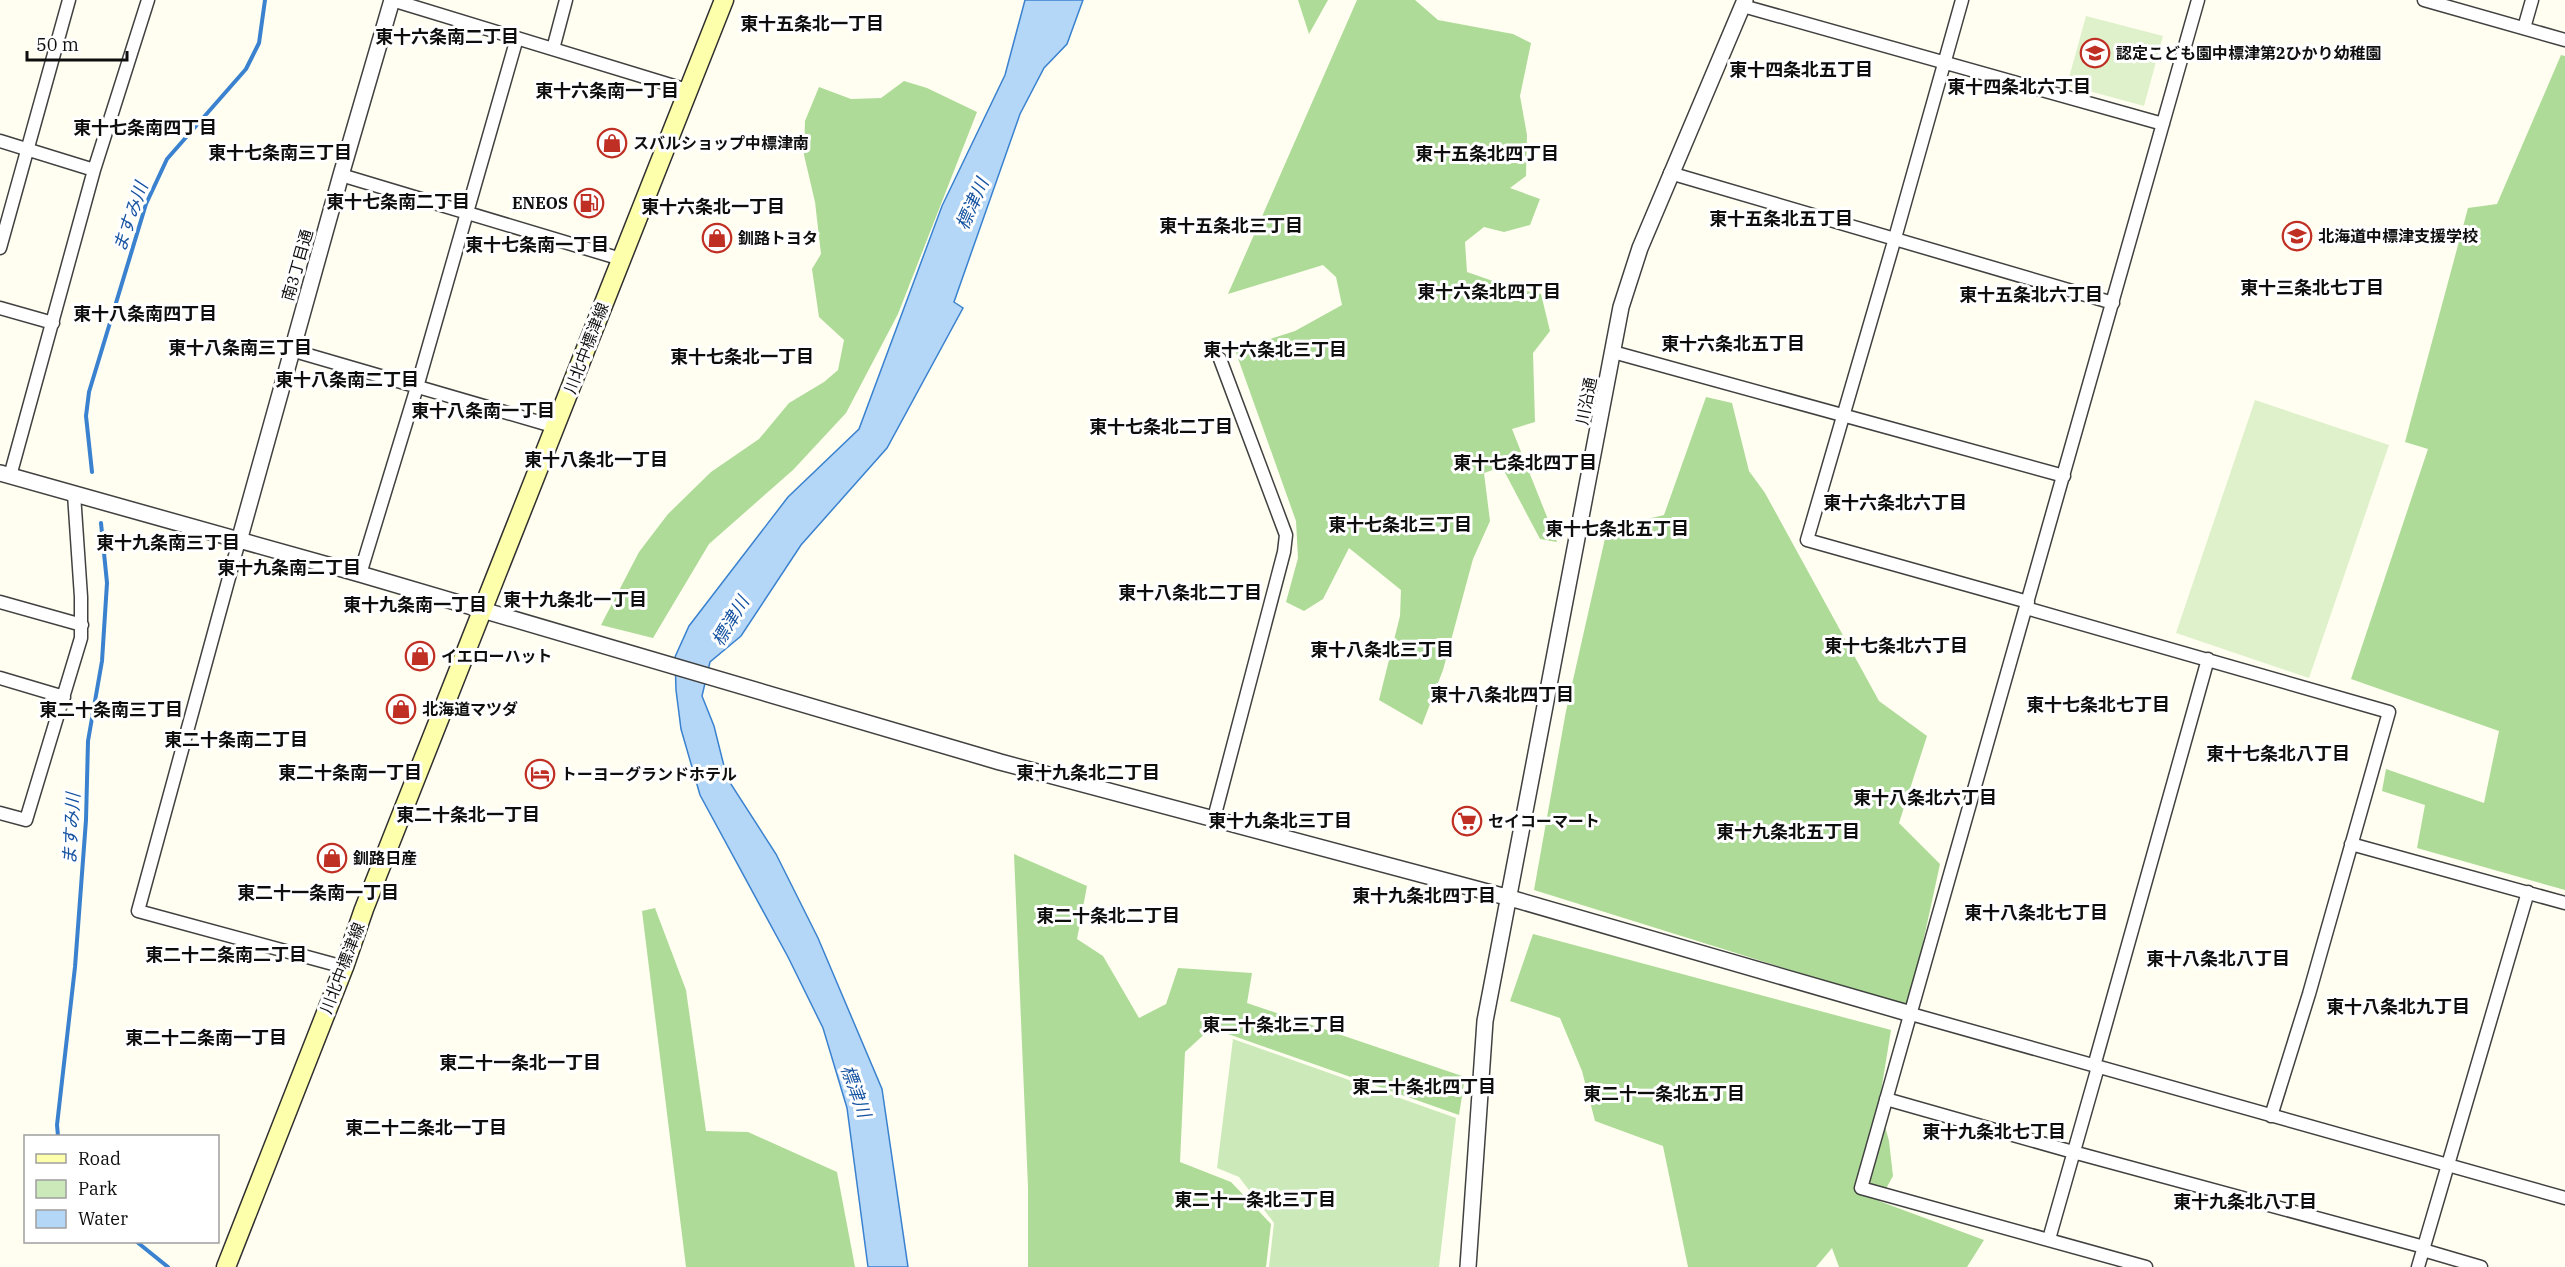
<svg xmlns="http://www.w3.org/2000/svg" width="2565" height="1267" font-family="'IBM Plex Serif','Noto Sans JP',serif">
  <style>
    .green { fill: #cceab9 }
    .forest { fill: #aedb98 }
    .pitch { fill: #dff1cb }
    .water { fill: #b4d6f7; stroke: #3a82cf; stroke-width: 1.5 }
    .lines { fill: none; stroke-linecap: round; stroke-linejoin: round }
    .stream { stroke: #3a82cf; stroke-width: 4 }
    .minor-casing { stroke: #414141; stroke-width: 15 }
    .tertiary-casing { stroke: #414141; stroke-width: 18 }
    .secondary-casing { stroke: #303030; stroke-width: 21 }
    .minor { stroke: #fff; stroke-width: 12 }
    .tertiary { stroke: #fff; stroke-width: 15 }
    .secondary { stroke: #feffab; stroke-width: 18 }
    .labels { text-anchor: middle; dominant-baseline: central; stroke-width: 6; stroke-linejoin: round; paint-order: stroke }
    .poi-label { font-size: 16px; font-weight: bold; fill: #0e0e0e; stroke: #fff; text-anchor: start }
    .street-label { font-size: 16px; fill: #0e0e0e; stroke: #fff }
    .neighbourhood-label { font-size: 18px; font-weight: bold; fill: #0e0e0e; stroke: #fff }
    .water-label { font-size: 18px; font-style: italic; fill: #1654a2; stroke: #fff }
  </style>
  <rect width="100%" height="100%" fill="#fffef0"/>
  <path class="green" d="M 1233,1039 L 1456,1118 L 1439,1267 L 1269,1267 L 1274,1223 L 1239,1177 L 1217,1168 Z"/>
  <path class="forest" d="M 1298,0 L 1328,0 L 1309,34 Z
    M 1357,0 L 1415,0 L 1438,20 L 1513,34 L 1531,43 L 1520,96 L 1527,135 L 1526,176 L 1510,188 L 1540,199 L 1530,225 L 1504,232 L 1484,227 L 1465,242 L 1467,272 L 1516,289 L 1541,294 L 1550,331 L 1533,353 L 1535,422 L 1512,429 L 1557,542 L 1540,539 L 1502,467 L 1484,473 L 1490,521 L 1473,559 L 1443,670 L 1422,725 L 1379,700 L 1400,616 L 1401,590 L 1349,548 L 1323,599 L 1304,611 L 1286,602 L 1298,558 L 1296,521 L 1235,350 L 1295,331 L 1342,305 L 1336,277 L 1323,265 L 1228,294 Z
    M 2561,55 L 2565,56 L 2565,890 L 2417,848 L 2425,805 L 2382,791 L 2386,769 L 2484,803 L 2499,731 L 2351,679 L 2428,449 L 2405,442 L 2468,208 L 2497,204 Z
    M 904,81 L 927,88 L 977,112 L 898,314 L 846,413 L 793,470 L 709,544 L 653,638 L 601,625 L 639,552 L 668,514 L 711,472 L 759,439 L 789,403 L 824,382 L 838,370 L 844,340 L 819,317 L 812,269 L 821,254 L 815,202 L 804,155 L 805,121 L 819,87 L 851,99 L 881,98 Z
    M 1706,397 L 1732,403 L 1749,471 L 1765,493 L 1879,701 L 1927,736 L 1899,823 L 1940,864 L 1909,1007 L 1534,890 L 1566,711 L 1606,534 L 1622,525 L 1664,515 Z
    M 1014,854 L 1087,886 L 1077,939 L 1103,956 L 1139,1018 L 1166,1004 L 1178,968 L 1252,973 L 1247,1003 L 1465,1077 L 1459,1115 L 1211,1028 L 1185,1052 L 1180,1162 L 1231,1182 L 1271,1224 L 1266,1267 L 1028,1267 L 1028,1187 Z
    M 655,908 L 686,990 L 706,1131 L 748,1132 L 837,1172 L 855,1267 L 686,1267 L 642,911 Z
    M 1533,934 L 1891,1030 L 1879,1104 L 1889,1141 L 1893,1176 L 1879,1201 L 1984,1240 L 1967,1267 L 1839,1267 L 1832,1248 L 1816,1267 L 1688,1267 L 1663,1146 L 1595,1121 L 1582,1071 L 1560,1018 L 1510,1001 Z"/>
  <path class="pitch" d="M 2086,16 L 2163,36 L 2144,106 L 2067,85 Z
    M 2255,400 L 2389,445 L 2309,678 L 2176,633 Z"/>
  <path class="water" d="M 1025,0 L 1083,0 L 1067,44 L 1044,68 L 1020,114 L 954,302 L 963,308 L 887,448 L 801,545 L 741,636 L 710,662 L 702,696 L 714,726 L 727,778 L 776,854 L 818,938 L 882,1089 L 908,1267 L 868,1267 L 847,1108 L 823,1028 L 788,957 L 700,795 L 681,729 L 676,690 L 675,657 L 689,626 L 788,497 L 859,429 L 942,206 L 1005,75 Z"/>
  <g class="lines">
    <path class="stream" d="M 92,472 L 86,416 L 89,392 L 146,204 L 167,159 L 246,69 L 259,43 L 265,0
      M 58,1136 L 57,1125 L 75,967 L 86,820 L 88,741 L 102,661 L 107,583 L 101,523
      M 137,1242 L 168,1267"/>
    <g class="minor-casing">
      <path id="minor" d="M 392,0 L 687,90
        M 1962,0 L 1895,238 L 1807,540 L 2028,602
        M 2424,0 L 2565,40
        M 1743,6 L 2163,124
        M 2524,28 L 2532,0
        M 553,49 L 566,0
        M 0,141 L 94,170
        M 1670,173 L 2113,303
        M 341,175 L 621,259
        M 0,248 L 69,0
        M 0,308 L 53,323
        M 291,350 L 556,427
        M 1613,352 L 2064,476
        M 10,476 L 94,170 L 148,0
        M 239,541 L 138,911 L 344,967
        M 360,574 L 417,387 L 517,38
        M 0,602 L 82,625
        M 2026,608 L 2389,712 L 2309,994 L 2271,1116
        M 0,678 L 64,697
        M 0,813 L 26,820 L 81,638 L 81,597 L 74,494
        M 1214,818 L 1284,552 L 1286,535 L 1220,359
        M 2351,844 L 2565,903
        M 1911,1014 L 2565,1198
        M 2094,1066 L 2208,659
        M 1886,1099 L 2073,1152 L 2424,1247
        M 2049,1239 L 2098,1067
        M 2423,1250 L 2481,1267
        M 2146,1267 L 1861,1188 L 2198,0
        M 2418,1267 L 2528,892"/>
    </g>
    <g class="tertiary-casing">
      <path id="tertiary" d="M 0,473 L 360,574 L 1000,762 L 1510,898 L 1911,1014
        M 239,541 L 341,175 L 392,0
        M 1468,1267 L 1485,1021 L 1621,307 L 1640,248 L 1745,0"/>
    </g>
    <g class="secondary-casing">
      <path id="secondary" d="M 226,1267 L 344,967 L 364,909 L 724,0"/>
    </g>
    <use href="#minor" class="minor"/>
    <use href="#tertiary" class="tertiary"/>
    <use href="#secondary" class="secondary"/>
  </g>
  <defs>
    <g id="school-ring" transform="scale(1.5)"><circle r="9.5" fill="#fff" stroke="#c02f24" stroke-width="1.5"/><path d="M0-5L7-2L0 1L-7-2ZM-4 1L0 2.5L4 1V4Q0 6-4 4Z" fill="#c02f24"/></g>
    <g id="shop-ring" transform="scale(1.5)"><circle r="9.5" fill="#fff" stroke="#c02f24" stroke-width="1.5"/><path d="M-5-2.5h2.3a2.7 3.5 0 0 1 5.4 0H5L5.5 6h-11ZM-1.5-2.5h3a1.5 2.3 0 0 0-3 0Z" fill="#c02f24"/></g>
    <g id="fuel-ring" transform="scale(1.5)"><circle r="9.5" fill="#fff" stroke="#c02f24" stroke-width="1.5"/><path d="M-5.5-6h7V0h2V4h1.3V-2.5L3-4.5l.8-.8L6-3V5H2.5V1h-1V6h-7ZM-4.2-4.7v3.2H.2V-4.7Z" fill="#c02f24"/></g>
    <g id="hotel-ring" transform="scale(1.5)"><circle r="9.5" fill="#fff" stroke="#c02f24" stroke-width="1.5"/><path d="M-6-4.5h1.5V1H6V5H4.5V3h-9V5H-6ZM-4 0a1.8 1.8 0 1 1 3.6 0ZM.5 0V-2.5h3Q6-2.5 6 0Z" fill="#c02f24"/></g>
    <g id="supermarket-ring" transform="scale(1.5)"><circle r="9.5" fill="#fff" stroke="#c02f24" stroke-width="1.5"/><path d="M-6-5.5h2.5l.6 2H6L4.5 2H-2.5L-4.4-4H-6ZM-1.5 3.2a1.3 1.3 0 1 0 .1 0ZM3 3.2a1.3 1.3 0 1 0 .1 0Z" fill="#c02f24"/></g>
  </defs>
  <g fill-rule="evenodd">
    <use href="#school-ring" x="2095" y="53"/>
    <use href="#shop-ring" x="612" y="143"/>
    <use href="#fuel-ring" x="589" y="203"/>
    <use href="#school-ring" x="2297" y="236"/>
    <use href="#shop-ring" x="717" y="238"/>
    <use href="#shop-ring" x="420" y="656"/>
    <use href="#shop-ring" x="401" y="709"/>
    <use href="#hotel-ring" x="540" y="774"/>
    <use href="#supermarket-ring" x="1467" y="821"/>
    <use href="#shop-ring" x="332" y="858"/>
  </g>
  <g class="labels">
    <g class="poi-label">
      <text x="2116" y="53">認定こども園中標津第2ひかり幼稚園</text>
      <text x="633" y="143">スバルショップ中標津南</text>
      <text x="568" y="203" text-anchor="end">ENEOS</text>
      <text x="2318" y="236">北海道中標津支援学校</text>
      <text x="738" y="238">釧路トヨタ</text>
      <text x="441" y="656">イエローハット</text>
      <text x="422" y="709">北海道マツダ</text>
      <text x="561" y="774">トーヨーグランドホテル</text>
      <text x="1488" y="821">セイコーマート</text>
      <text x="353" y="858">釧路日産</text>
    </g>
    <g class="street-label">
      <text transform="translate(297 265) rotate(-74)">南3丁目通</text>
      <text transform="translate(586 348) rotate(-69)">川北中標津線</text>
      <text transform="translate(1586 401) rotate(-79)">川沿通</text>
      <text transform="translate(342 968) rotate(-69)">川北中標津線</text>
    </g>
    <g class="neighbourhood-label">
      <text x="812" y="23">東十五条北一丁目</text>
      <text x="447" y="36">東十六条南二丁目</text>
      <text x="1801" y="69">東十四条北五丁目</text>
      <text x="2019" y="86">東十四条北六丁目</text>
      <text x="607" y="90">東十六条南一丁目</text>
      <text x="145" y="127">東十七条南四丁目</text>
      <text x="280" y="152">東十七条南三丁目</text>
      <text x="1487" y="153">東十五条北四丁目</text>
      <text x="398" y="201">東十七条南二丁目</text>
      <text x="713" y="206">東十六条北一丁目</text>
      <text x="1781" y="218">東十五条北五丁目</text>
      <text x="1231" y="225">東十五条北三丁目</text>
      <text x="537" y="244">東十七条南一丁目</text>
      <text x="2312" y="287">東十三条北七丁目</text>
      <text x="1489" y="291">東十六条北四丁目</text>
      <text x="2031" y="294">東十五条北六丁目</text>
      <text x="145" y="313">東十八条南四丁目</text>
      <text x="1733" y="343">東十六条北五丁目</text>
      <text x="240" y="347">東十八条南三丁目</text>
      <text x="1275" y="349">東十六条北三丁目</text>
      <text x="742" y="356">東十七条北一丁目</text>
      <text x="347" y="379">東十八条南二丁目</text>
      <text x="483" y="410">東十八条南一丁目</text>
      <text x="1161" y="426">東十七条北二丁目</text>
      <text x="596" y="459">東十八条北一丁目</text>
      <text x="1525" y="462">東十七条北四丁目</text>
      <text x="1895" y="502">東十六条北六丁目</text>
      <text x="1400" y="524">東十七条北三丁目</text>
      <text x="1617" y="528">東十七条北五丁目</text>
      <text x="168" y="542">東十九条南三丁目</text>
      <text x="289" y="567">東十九条南二丁目</text>
      <text x="1190" y="592">東十八条北二丁目</text>
      <text x="575" y="599">東十九条北一丁目</text>
      <text x="415" y="604">東十九条南一丁目</text>
      <text x="1896" y="645">東十七条北六丁目</text>
      <text x="1382" y="649">東十八条北三丁目</text>
      <text x="1502" y="694">東十八条北四丁目</text>
      <text x="2098" y="704">東十七条北七丁目</text>
      <text x="111" y="709">東二十条南三丁目</text>
      <text x="236" y="739">東二十条南二丁目</text>
      <text x="2278" y="753">東十七条北八丁目</text>
      <text x="350" y="772">東二十条南一丁目</text>
      <text x="1088" y="772">東十九条北二丁目</text>
      <text x="1925" y="797">東十八条北六丁目</text>
      <text x="468" y="814">東二十条北一丁目</text>
      <text x="1280" y="820">東十九条北三丁目</text>
      <text x="1788" y="831">東十九条北五丁目</text>
      <text x="318" y="892">東二十一条南一丁目</text>
      <text x="1424" y="895">東十九条北四丁目</text>
      <text x="2036" y="912">東十八条北七丁目</text>
      <text x="1108" y="915">東二十条北二丁目</text>
      <text x="226" y="954">東二十二条南二丁目</text>
      <text x="2218" y="958">東十八条北八丁目</text>
      <text x="2398" y="1006">東十八条北九丁目</text>
      <text x="1274" y="1024">東二十条北三丁目</text>
      <text x="206" y="1037">東二十二条南一丁目</text>
      <text x="520" y="1062">東二十一条北一丁目</text>
      <text x="1424" y="1086">東二十条北四丁目</text>
      <text x="1664" y="1093">東二十一条北五丁目</text>
      <text x="426" y="1127">東二十二条北一丁目</text>
      <text x="1994" y="1131">東十九条北七丁目</text>
      <text x="1255" y="1199">東二十一条北三丁目</text>
      <text x="2245" y="1201">東十九条北八丁目</text>
    </g>
    <g class="water-label">
      <text transform="translate(972 204) rotate(-66)">標津川</text>
      <text transform="translate(130 217) rotate(-71)">ますみ川</text>
      <text transform="translate(730 621) rotate(-59)">標津川</text>
      <text transform="translate(71 829) rotate(-87)">ますみ川</text>
      <text transform="translate(856 1091) rotate(70)">標津川</text>
    </g>
  </g>
  <rect x="24" y="1135" width="195" height="108" fill="#ffffff" stroke="#9f9f9f" stroke-width="1.5"/>
  <rect x="36" y="1154" width="30" height="9" fill="#feffab" stroke="#9f9f9f" stroke-width="1.5"/>
  <text x="78" y="1165" font-size="18" fill="#0e0e0e">Road</text>
  <rect x="36" y="1180" width="30" height="18" fill="#cceab9" stroke="#9f9f9f" stroke-width="1.5"/>
  <text x="78" y="1195" font-size="18" fill="#0e0e0e">Park</text>
  <rect x="36" y="1210" width="30" height="18" fill="#b4d6f7" stroke="#9f9f9f" stroke-width="1.5"/>
  <text x="78" y="1225" font-size="18" fill="#0e0e0e">Water</text>
  <path d="M27 51v9h100v-9" fill="none" stroke="#0e0e0e" stroke-width="3"/>
  <text x="36" y="51" font-size="18" fill="#0e0e0e" stroke="#ffffff" stroke-width="4.5" paint-order="stroke">50 m</text>
</svg>
